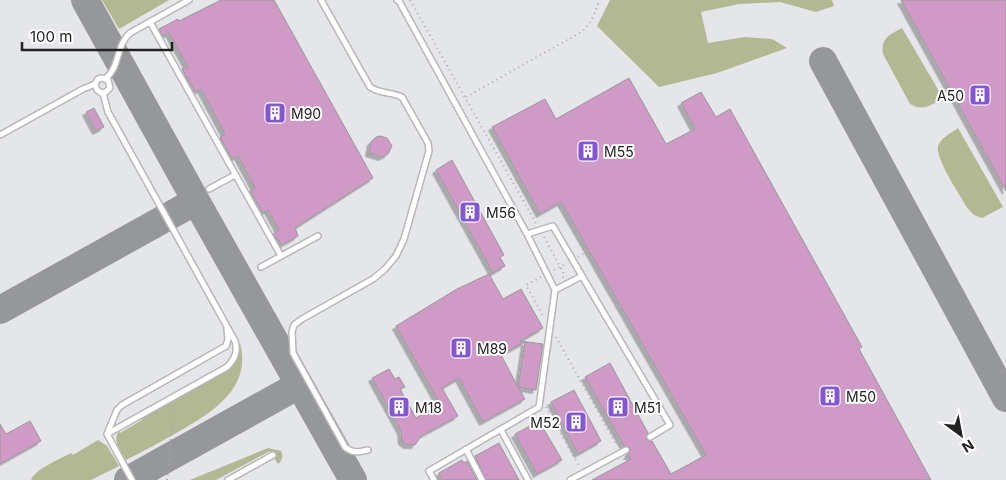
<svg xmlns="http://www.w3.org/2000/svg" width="1006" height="480" font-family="Inter,sans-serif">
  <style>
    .green { fill: #b2b892 }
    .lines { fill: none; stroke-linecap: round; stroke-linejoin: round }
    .taxiway { stroke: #96979a; stroke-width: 28 }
    .building { fill: #cf9ac5; stroke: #9a9799; fill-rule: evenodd; filter: url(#shadow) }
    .lane-casing { stroke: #b6b7ba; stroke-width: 8 }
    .path { stroke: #a6a7a9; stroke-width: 2; stroke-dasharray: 1 4; stroke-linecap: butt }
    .lane { stroke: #fff; stroke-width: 5 }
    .labels { text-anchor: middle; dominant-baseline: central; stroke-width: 4; stroke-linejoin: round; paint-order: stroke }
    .poi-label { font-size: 14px; fill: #222223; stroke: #fff; text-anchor: start }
  </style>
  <defs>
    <filter id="shadow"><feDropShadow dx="-3.5" dy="3.5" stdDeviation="0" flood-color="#0004"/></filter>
  </defs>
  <rect width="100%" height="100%" fill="#e5e6e9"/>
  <path class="green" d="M 102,0 L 169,0 L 119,29 Z
    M 610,0 L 832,0 L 834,6 L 816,12 L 780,2 L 739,4 L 701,12 L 708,43 L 745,37 L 772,39 L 787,48 L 717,73 L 659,87 L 597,26 Z
    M 902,28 L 943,98 C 931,105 923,112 910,104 L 883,54 C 880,39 890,34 902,28 Z
    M 958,128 L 1003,207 L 982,218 L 974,215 L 968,209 C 961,197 935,158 938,146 C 941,138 951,133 958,128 Z
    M 240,343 C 252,388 213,412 180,431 C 162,441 144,451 126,460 C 121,451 112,440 119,431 L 120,433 L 142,420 L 142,417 L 232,367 L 239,354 Z
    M 98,440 L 107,446 L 119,466 L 91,480 L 31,480 C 35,469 60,459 71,453 L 73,455 Z
    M 268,448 L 281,451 C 284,457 282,460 278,464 L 270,451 L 216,480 L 190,480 Z"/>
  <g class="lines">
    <path class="taxiway" d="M 85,0 L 196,201 L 353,480
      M 823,61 L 1006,398
      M 0,310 L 196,201
      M 128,480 L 299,385"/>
  </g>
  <path class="building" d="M 221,0 L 274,0 L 373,178 L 295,228 L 298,236 L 282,245 L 273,234 L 279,230 L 268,210 L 263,213 L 250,191 L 255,188 L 238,156 L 232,159 L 220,137 L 225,134 L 201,89 L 195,92 L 182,69 L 188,67 L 169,33 L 163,36 L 159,29 L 178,19 L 179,21 Z
    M 901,0 L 1006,0 L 1006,191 Z
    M 629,78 L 666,144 L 695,129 L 681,103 L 701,92 L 716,117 L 730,109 L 862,347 L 859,349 L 931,480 L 592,480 L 631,459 L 628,454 L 630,451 L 630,448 L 624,446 L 585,377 L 610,363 L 648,433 L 646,439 L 648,441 L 652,441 L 671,474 L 706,455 L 561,202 L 540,214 L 492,127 L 545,99 L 556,119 Z
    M 94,108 L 104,127 L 96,131 L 86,112 Z
    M 380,136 L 387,138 L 392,146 L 388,154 L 382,157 L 369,153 L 371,142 L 376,137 Z
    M 452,160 L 504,255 L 500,257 L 505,266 L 493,273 L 436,170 Z
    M 489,274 L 503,299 L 521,289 L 543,328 L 520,341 L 543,344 L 536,390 L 518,387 L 525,399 L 483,422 L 459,378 L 442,388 L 458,416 L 421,436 L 415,445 L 407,445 L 402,441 L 401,431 L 372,378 L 389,369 L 395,379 L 399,377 L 405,387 L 400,389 L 416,418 L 440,404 L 396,326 L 457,289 ZM 525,342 L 518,387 L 501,355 Z
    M 574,390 L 601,441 L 578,454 L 551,402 Z
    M 30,421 L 41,441 L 0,464 L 0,424 L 6,434 Z
    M 539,421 L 562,460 L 537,474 L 515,434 Z
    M 499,443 L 519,480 L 486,480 L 475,456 Z
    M 462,460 L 464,463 L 467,461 L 477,480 L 442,480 L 439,473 Z"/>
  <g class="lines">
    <g class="lane-casing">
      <path id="lane" d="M 321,0 L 370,87 C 380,94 392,92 402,97 L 428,143 L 429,151 L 404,239 L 396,256 L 385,269 L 373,279 L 302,319 L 294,325 L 292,332 L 293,353 L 345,447 C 353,454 359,452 368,450
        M 397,0 L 399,1 L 527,234 L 555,290
        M 150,22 L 281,256
        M 106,78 C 120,67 116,45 130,33 L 189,0
        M 103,93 L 108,112 L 235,341 C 238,352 235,359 227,367 L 107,434
        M 0,135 L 83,89 L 95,84 L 98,79 L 101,78 L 108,80 L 110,88 L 106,92 L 101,93 L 97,90 L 95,84
        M 209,189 L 235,175
        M 527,234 L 553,226 L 582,276
        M 261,267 L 318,236
        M 501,430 L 528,480
        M 466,449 L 482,480
        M 132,480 L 107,434 L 117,410 L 122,405 L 226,346 L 228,339 L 227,329
        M 228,480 L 273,455
        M 434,480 L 429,471 L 539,407 L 555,290 L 582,276 L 670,425 L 650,437
        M 570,480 L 626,450"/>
    </g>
    <path class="path" d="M 410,0 L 537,225
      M 466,97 L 583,31 L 591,21 L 600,0
      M 544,237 L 564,274 L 563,278
      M 578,257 L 589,251
      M 554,270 L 567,263
      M 541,277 L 526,285 L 543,316
      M 556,337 L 617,446
      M 546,407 L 579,466
      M 624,459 L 633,475
      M 167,480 L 174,406"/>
    <use href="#lane" class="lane"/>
  </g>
  <defs>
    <g id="building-square" transform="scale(1.125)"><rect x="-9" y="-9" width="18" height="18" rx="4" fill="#8257d0" stroke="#fff"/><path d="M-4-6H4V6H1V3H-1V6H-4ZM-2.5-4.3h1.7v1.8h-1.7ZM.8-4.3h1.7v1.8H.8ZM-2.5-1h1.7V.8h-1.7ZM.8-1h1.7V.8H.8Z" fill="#fff"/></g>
  </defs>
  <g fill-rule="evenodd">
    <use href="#building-square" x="980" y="95"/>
    <use href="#building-square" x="275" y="113"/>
    <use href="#building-square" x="588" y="151"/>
    <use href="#building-square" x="470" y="212"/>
    <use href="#building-square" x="461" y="348"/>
    <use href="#building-square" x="830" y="396"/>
    <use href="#building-square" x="399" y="407"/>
    <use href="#building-square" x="618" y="407"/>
    <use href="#building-square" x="576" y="422"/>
  </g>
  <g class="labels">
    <g class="poi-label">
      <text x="964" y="95" text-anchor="end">A50</text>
      <text x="291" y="113">M90</text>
      <text x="604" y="151">M55</text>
      <text x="486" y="212">M56</text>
      <text x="477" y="348">M89</text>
      <text x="846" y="396">M50</text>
      <text x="415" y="407">M18</text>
      <text x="634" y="407">M51</text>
      <text x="560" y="422" text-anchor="end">M52</text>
    </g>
  </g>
  <g transform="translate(961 435) rotate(148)" stroke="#ffffff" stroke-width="4" paint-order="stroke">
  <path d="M0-4L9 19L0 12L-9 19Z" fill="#222223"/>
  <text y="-8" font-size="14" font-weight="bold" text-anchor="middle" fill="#222223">N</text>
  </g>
  <path d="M22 42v8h150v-8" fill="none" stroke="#222223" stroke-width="2.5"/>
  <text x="30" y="42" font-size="15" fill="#222223" stroke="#ffffff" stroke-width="4" paint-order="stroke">100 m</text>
</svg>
